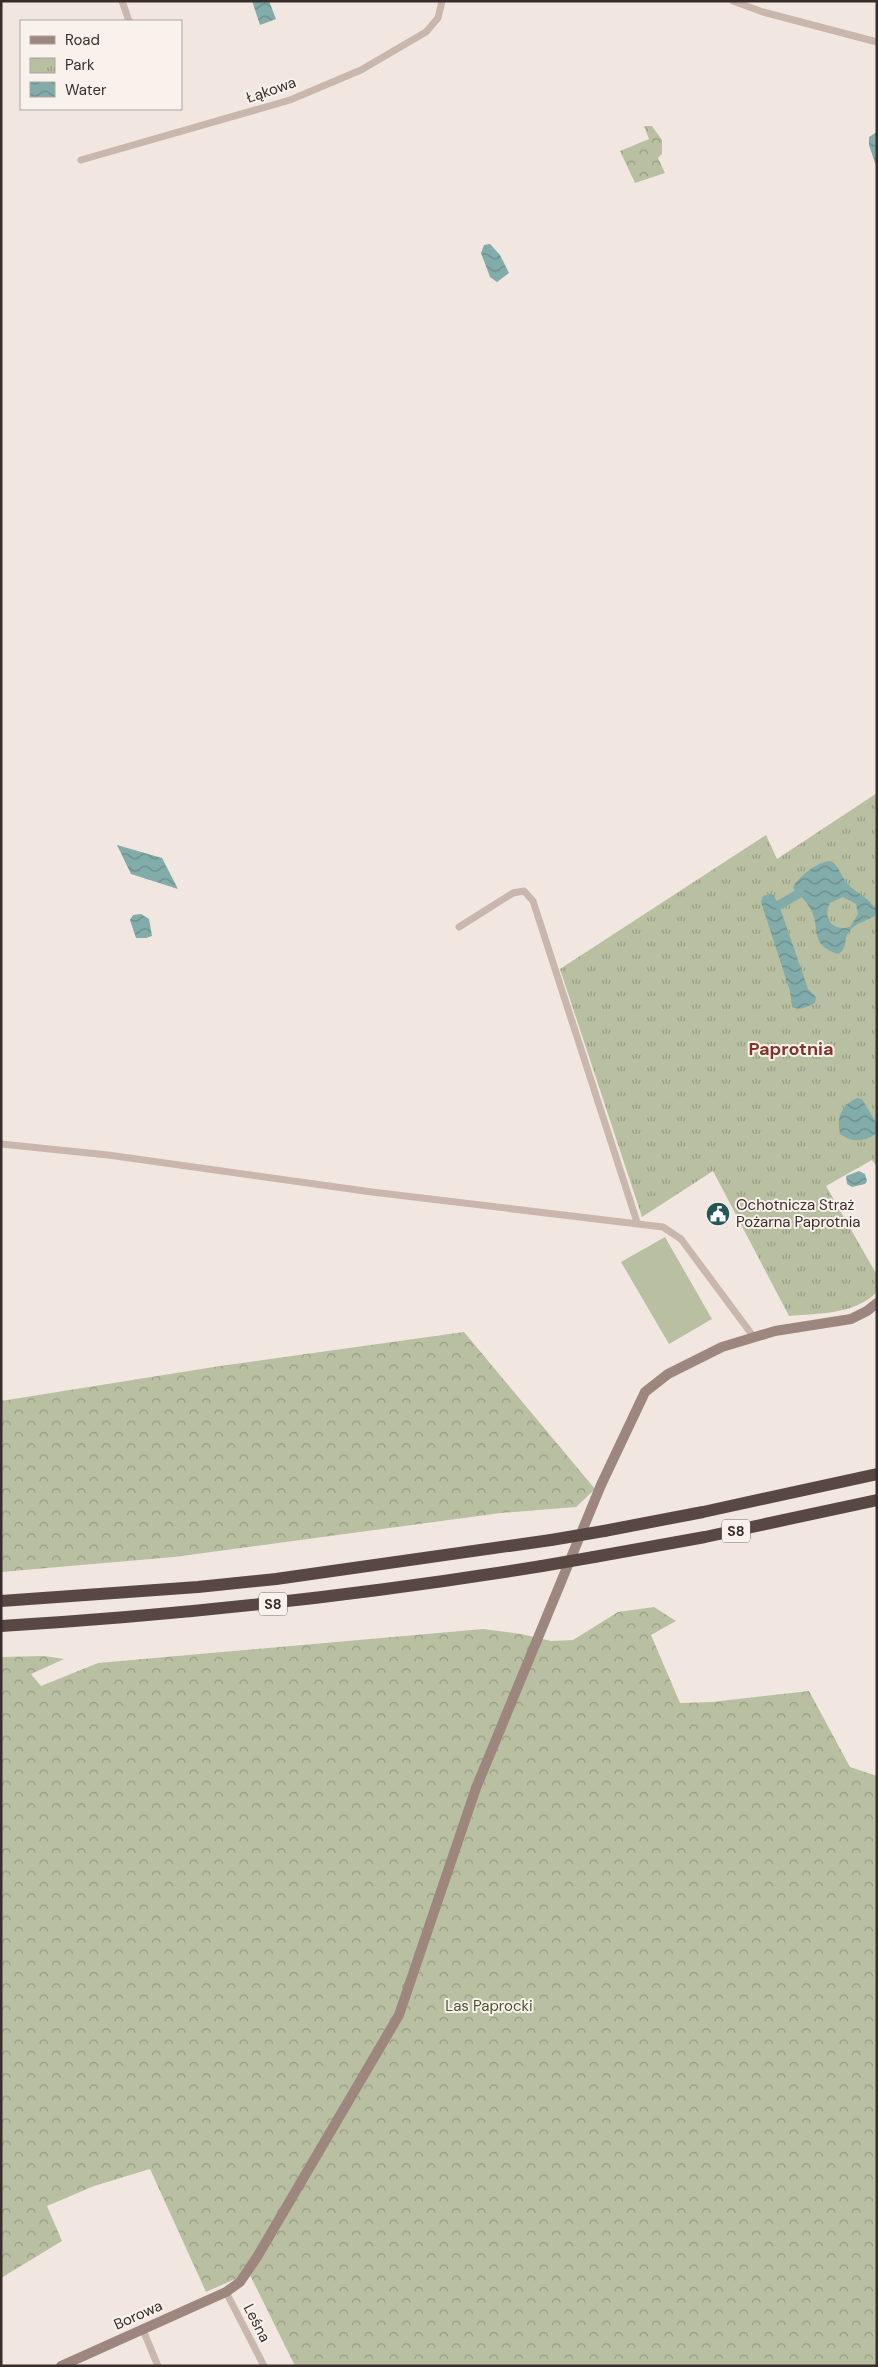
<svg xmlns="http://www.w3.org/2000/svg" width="878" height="2367" font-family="'DM Sans',sans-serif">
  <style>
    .forest { fill: url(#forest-crowns) }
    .park { fill: url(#park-tufts) }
    .garden { fill: #b8c0a1 }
    .water { fill: url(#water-waves); fill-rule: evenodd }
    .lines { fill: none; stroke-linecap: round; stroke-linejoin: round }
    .canal { stroke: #81aca9; stroke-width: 9 }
    .street { stroke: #c9b6ac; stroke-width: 7 }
    .secondary { stroke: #9c867e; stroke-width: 10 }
    .highway { stroke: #584742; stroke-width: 12 }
    .highway-bridge { stroke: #584742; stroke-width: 12 }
    .labels { text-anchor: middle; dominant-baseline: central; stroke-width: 4; stroke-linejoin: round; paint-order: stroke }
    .shield { fill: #f9f2ec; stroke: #726865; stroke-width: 1 }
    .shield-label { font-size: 14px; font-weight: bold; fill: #382d2b }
    .street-label { font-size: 15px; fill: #382d2b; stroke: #f9f2ec }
    .poi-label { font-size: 15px; fill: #382d2b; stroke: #f9f2ec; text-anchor: start }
    .park-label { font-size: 15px; fill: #4b5430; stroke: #f9f2ec }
    .quarter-label { font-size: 18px; font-weight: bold; fill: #81352a; stroke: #f9f2ec }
  </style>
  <defs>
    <pattern id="forest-crowns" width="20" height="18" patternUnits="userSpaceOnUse" patternTransform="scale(1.25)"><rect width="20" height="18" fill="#b8c0a1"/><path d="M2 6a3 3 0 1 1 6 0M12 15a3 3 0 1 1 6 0" fill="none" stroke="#979c83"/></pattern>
    <pattern id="park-tufts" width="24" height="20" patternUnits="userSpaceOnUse" patternTransform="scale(1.25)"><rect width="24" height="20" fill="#b8c0a1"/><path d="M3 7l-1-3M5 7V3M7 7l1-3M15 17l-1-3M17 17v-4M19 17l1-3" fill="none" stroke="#979c83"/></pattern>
    <pattern id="water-waves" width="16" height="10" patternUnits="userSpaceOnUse" patternTransform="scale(1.25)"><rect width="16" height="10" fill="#81aca9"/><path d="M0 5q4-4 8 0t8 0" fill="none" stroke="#6b8c8a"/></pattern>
  </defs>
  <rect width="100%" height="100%" fill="#f1e7e0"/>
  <path class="forest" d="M 644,126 L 652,126 L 662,140 L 662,154 L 658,158 L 665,173 L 635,183 L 620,151 L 649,139 Z
    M 464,1332 L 595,1489 L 576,1507 L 501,1513 L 174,1557 L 1,1572 L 1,1401 L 220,1366 Z
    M 654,1607 L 676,1621 L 651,1635 L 680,1703 L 712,1702 L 809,1691 L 850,1767 L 877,1776 L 877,2366 L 295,2366 L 249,2273 L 206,2292 L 150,2169 L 94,2186 L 47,2206 L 62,2241 L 1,2278 L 1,1657 L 44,1656 L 64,1659 L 31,1674 L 41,1686 L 98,1663 L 483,1629 L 521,1634 L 551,1641 L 573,1640 L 618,1612 Z"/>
  <path class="park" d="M 877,793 L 877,1167 L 872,1160 L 826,1186 L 877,1275 L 877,1292 C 854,1315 819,1313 789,1316 L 713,1171 L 642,1217 L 560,969 L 766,835 L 777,859 Z"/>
  <path class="garden" d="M 665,1237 L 712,1319 L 669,1344 L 621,1262 Z"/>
  <path class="water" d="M 252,1 L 269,1 L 276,19 L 260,25 Z
    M 877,132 L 877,169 L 869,145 L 869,137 Z
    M 490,244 L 500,255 L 509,273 L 497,282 L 490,277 L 481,253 L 484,245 Z
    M 117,845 L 162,858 L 178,889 L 131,874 Z
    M 831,861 C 839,866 841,876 847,883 C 854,892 868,897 873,906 L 877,907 L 875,916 C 866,921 853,924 848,933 C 844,941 847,950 838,954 C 809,945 821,929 811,910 C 806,899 798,895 793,888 C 796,878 820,860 831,861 ZM 843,897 L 856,904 L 858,914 L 850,927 C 833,932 822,918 830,903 Z
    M 769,894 L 774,896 L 779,905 L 808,989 L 816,997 L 815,1003 C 807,1007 800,1011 792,1007 L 790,991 L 761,902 L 763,896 Z
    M 141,914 L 149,919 L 152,936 L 146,938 L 136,938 L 130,920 L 133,915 Z
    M 857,1098 L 862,1099 L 877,1124 L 877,1133 C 864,1142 853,1143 840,1134 C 836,1117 842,1105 857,1098 Z
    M 859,1171 L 865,1174 L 867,1181 L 865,1184 L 852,1187 L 847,1184 L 846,1176 Z"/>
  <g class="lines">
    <path class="canal" d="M 779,905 L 800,893"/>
    <path class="street" d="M 122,1 L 129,21
      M 733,1 L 763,12 L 877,42
      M 81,160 L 290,100 L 361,70 L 426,32 L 438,18 L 442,1
      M 459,927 L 513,893 L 524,891 L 533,901 L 637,1222
      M 1,1144 L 108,1155 L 372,1192 L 663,1227 L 681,1239 L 753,1336
      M 226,2292 L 264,2366
      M 143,2330 L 158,2366"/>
    <path class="secondary" d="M 61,2366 L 226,2292 L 240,2282 L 257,2257 L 399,2015 L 476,1788 L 601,1485 L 645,1392 L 668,1374 L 722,1347 L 775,1331 L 851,1319 L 867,1311 L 877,1303"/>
    <path class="highway" d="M 604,1531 L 703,1512 L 877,1474
      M 594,1557 L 705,1537 L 877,1500
      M 1,1601 L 198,1587 L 276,1579 L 551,1540
      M 1,1626 C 183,1615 362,1595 542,1566"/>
    <path class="highway-bridge" d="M 551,1540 L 604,1531
      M 542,1566 L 594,1557"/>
  </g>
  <defs>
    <g id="civic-disc" transform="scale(1.25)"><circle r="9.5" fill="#235654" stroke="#f9f2ec"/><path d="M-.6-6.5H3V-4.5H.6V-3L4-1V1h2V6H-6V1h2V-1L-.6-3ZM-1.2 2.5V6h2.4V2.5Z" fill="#fff"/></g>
  </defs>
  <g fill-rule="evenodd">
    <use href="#civic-disc" x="718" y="1214"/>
  </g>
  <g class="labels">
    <g class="shield">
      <rect x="722" y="1519.5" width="28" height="23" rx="4"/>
      <rect x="259" y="1592.5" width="28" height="23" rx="4"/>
    </g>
    <g class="shield-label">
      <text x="736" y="1531">S8</text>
      <text x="273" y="1604">S8</text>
    </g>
    <g class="street-label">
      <text transform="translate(271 90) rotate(-19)">Łąkowa</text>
      <text transform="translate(138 2315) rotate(-24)">Borowa</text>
      <text transform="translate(257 2323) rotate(63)">Leśna</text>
    </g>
    <g class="poi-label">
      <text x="736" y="1205">Ochotnicza Straż<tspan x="736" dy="17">Pożarna Paprotnia</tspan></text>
    </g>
    <g class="park-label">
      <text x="489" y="2006">Las Paprocki</text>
    </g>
    <g class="quarter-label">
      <text x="791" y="1049">Paprotnia</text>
    </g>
  </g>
  <rect width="878" height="2367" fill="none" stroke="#382d2b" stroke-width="5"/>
  <rect x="20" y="20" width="162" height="90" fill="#f9f2ec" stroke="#aca39f"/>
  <rect x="30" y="36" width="25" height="8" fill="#9c867e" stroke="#aca39f"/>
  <text x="65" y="45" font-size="15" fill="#382d2b">Road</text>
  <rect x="30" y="58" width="25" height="15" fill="url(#park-tufts)" stroke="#aca39f"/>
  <text x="65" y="70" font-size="15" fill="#382d2b">Park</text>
  <rect x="30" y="82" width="25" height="15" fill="url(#water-waves)" stroke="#aca39f"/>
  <text x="65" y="95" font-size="15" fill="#382d2b">Water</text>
</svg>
